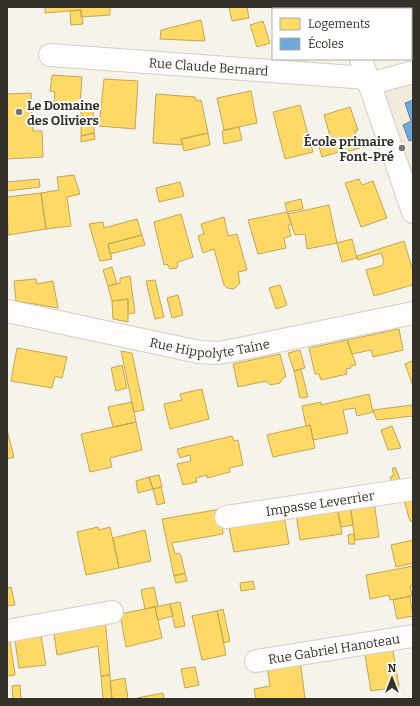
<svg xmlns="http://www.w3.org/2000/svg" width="420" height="706" font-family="Bitter,serif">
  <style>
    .education { fill: #f2eada }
    .homes { fill: #ffd966; stroke: #c2a754 }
    .schools { fill: #6fa8dc; stroke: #5d84a7 }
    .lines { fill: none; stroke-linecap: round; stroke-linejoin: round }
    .minor-casing { stroke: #d1cfc8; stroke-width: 24 }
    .minor { stroke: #fefdfc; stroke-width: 22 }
    .poi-dot { fill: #77756d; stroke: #fff; stroke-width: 1.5 }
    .labels { text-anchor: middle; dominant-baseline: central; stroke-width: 4; stroke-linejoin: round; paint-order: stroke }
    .street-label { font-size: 13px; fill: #33312a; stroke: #fff }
    .poi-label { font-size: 13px; font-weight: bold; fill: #33312a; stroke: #fff; text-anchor: start }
  </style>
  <rect width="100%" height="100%" fill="#f6f3ea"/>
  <path class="education" d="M 413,72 L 413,212 L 369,84 Z"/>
  <path class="homes" d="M 45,7 L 110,7 L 110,15 L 81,17 L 81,10 L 45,13 Z
    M 229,7 L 247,7 L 249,18 L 232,21 Z
    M 291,7 L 326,7 L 327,9 L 285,9 Z
    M 401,7 L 413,7 L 413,32 L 411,33 L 411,9 L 401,9 Z
    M 81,10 L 83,24 L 71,25 L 70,11 Z
    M 201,20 L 205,41 L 160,39 L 161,30 Z
    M 263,21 L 270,43 L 257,47 L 250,25 Z
    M 52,75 L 82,77 L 80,105 L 54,103 L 55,92 L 50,91 Z
    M 104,79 L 138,81 L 135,129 L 99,126 Z
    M 251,91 L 257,123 L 224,130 L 217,98 Z
    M 31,93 L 33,131 L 42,131 L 43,157 L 7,159 L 7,94 Z
    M 156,94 L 195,97 L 197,101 L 201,100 L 208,133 L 181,139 L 183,145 L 153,143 Z
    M 300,105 L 313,152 L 285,159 L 273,112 Z
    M 350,107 L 358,130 L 355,131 L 360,148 L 346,152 L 345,150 L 322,157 L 317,140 L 330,136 L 324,115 Z
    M 81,109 L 93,109 L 94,133 L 81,136 Z
    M 239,127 L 242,140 L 224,144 L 222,131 Z
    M 94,133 L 95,139 L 81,142 L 81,136 Z
    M 208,133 L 210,145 L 184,151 L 181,139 Z
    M 74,175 L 80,194 L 67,197 L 71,226 L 46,229 L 41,193 L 59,190 L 57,177 Z
    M 39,179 L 40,187 L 7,191 L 7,182 Z
    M 359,179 L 362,185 L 373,181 L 387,218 L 361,227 L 345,183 Z
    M 180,182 L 184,196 L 159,202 L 156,188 Z
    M 41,193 L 46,229 L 8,235 L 7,197 Z
    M 301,199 L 303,209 L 287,212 L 285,203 Z
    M 329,205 L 337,243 L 307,249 L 305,234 L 295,235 L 288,214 Z
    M 287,212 L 292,225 L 288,225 L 291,236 L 284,238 L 286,248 L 258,254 L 248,220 Z
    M 181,214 L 193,257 L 178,262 L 177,268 L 170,269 L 167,264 L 164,265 L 154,222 Z
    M 224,217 L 228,236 L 237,234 L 247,270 L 238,272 L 240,283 L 234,289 L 227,288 L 224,285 L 214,249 L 203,253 L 198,236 L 204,234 L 201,224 Z
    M 137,219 L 142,235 L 108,244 L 112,259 L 100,261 L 89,224 L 103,222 L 104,228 Z
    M 142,235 L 145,245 L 110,254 L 108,244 Z
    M 352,239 L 357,258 L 342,262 L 337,243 Z
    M 404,241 L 413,271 L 413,283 L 412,285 L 374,296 L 366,270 L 381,266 L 384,262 L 381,253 L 358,260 L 357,256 Z
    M 112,267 L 117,284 L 108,286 L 103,270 Z
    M 130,276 L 135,313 L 128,314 L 128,299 L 112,301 L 108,286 L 120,283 L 120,278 Z
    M 36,279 L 37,284 L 53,281 L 58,308 L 16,301 L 14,281 Z
    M 155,280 L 164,317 L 155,319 L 146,281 Z
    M 280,285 L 287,305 L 276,309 L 269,288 Z
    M 178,295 L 183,315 L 172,318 L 167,298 Z
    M 128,299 L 128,322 L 113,319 L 112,301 Z
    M 399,329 L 403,350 L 373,357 L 371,350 L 352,354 L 347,340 Z
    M 347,340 L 356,365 L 350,366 L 351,368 L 346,369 L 347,374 L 321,380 L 319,374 L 315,374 L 309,348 Z
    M 17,348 L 67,357 L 62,378 L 55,376 L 52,388 L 11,381 Z
    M 300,350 L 305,368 L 294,371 L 288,353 Z
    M 121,351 L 132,353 L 144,410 L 134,412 Z
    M 280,354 L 286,377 L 283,378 L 280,383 L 270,385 L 266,381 L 238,387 L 233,364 Z
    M 412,361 L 413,363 L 413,386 L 405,364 Z
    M 122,365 L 127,388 L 116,391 L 111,368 Z
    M 301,369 L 308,397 L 300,398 L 294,371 Z
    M 202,389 L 209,419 L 170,429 L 164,404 L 182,400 L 180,394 Z
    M 369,394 L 373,412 L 357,416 L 355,408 L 343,410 L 348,433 L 313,440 L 310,425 L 306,426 L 302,406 L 321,402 L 321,405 Z
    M 132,402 L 136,422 L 113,427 L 108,407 Z
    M 412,405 L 413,416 L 377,420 L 373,410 Z
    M 136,422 L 142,450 L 110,458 L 112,467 L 90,472 L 81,434 Z
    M 310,425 L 315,448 L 273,457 L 267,435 Z
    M 392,426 L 401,448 L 388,450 L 381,430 Z
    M 7,430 L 14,457 L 7,459 Z
    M 232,436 L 234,441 L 238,440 L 243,465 L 229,468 L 230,472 L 207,478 L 207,475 L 196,478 L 197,482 L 183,485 L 177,464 L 191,461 L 190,455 L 180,458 L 177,449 Z
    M 395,467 L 401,482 L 392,483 L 390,477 L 394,475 L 392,469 Z
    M 159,475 L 162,487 L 153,489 L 149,477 Z
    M 149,477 L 153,489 L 138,493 L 136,481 Z
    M 161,487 L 165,503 L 157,505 L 153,489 Z
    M 413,495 L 413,521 L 410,521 L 403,497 Z
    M 374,501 L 379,537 L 355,540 L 350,505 Z
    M 350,505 L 353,525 L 341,527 L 337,507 Z
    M 337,507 L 342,534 L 300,540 L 296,514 Z
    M 221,509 L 223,534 L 172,543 L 175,554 L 179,553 L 181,556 L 185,573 L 174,576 L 162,519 Z
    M 284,515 L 289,544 L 234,552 L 228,523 Z
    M 98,527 L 99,530 L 110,527 L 119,568 L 86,575 L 77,532 Z
    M 145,530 L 151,561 L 119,568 L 113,538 Z
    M 354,534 L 355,544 L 349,544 L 348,535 Z
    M 413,540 L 413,563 L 396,567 L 391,545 Z
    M 413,566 L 413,586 L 410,586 L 412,596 L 390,600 L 389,595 L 370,599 L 366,575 Z
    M 185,573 L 187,581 L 176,583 L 174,576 Z
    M 253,581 L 255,589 L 241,591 L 240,583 Z
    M 11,587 L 15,605 L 7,606 L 7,588 Z
    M 154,587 L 158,606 L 145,609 L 141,590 Z
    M 410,596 L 413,616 L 397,619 L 393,600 Z
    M 180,602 L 185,626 L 175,628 L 170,604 Z
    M 170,604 L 173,616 L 158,620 L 155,607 Z
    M 155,607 L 162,638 L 126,647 L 120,614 Z
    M 223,609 L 230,641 L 224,643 L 217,611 Z
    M 217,611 L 226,655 L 202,660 L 192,616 Z
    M 105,617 L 110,675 L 101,676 L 98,646 L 57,655 L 53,627 Z
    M 40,630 L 46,665 L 19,668 L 14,634 Z
    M 10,641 L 15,675 L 7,676 L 7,642 Z
    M 392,645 L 399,687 L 371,691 L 364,649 Z
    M 300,660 L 305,698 L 298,699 L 256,699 L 254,689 L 270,686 L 267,666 Z
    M 195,667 L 199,685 L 185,688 L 181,669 Z
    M 110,675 L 112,699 L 103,699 L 101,676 Z
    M 125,678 L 128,699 L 112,699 L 110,681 Z
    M 20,685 L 21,699 L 13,699 L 12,686 Z
    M 163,693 L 164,699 L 137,699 L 137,698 Z"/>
  <path class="schools" d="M 413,100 L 413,140 L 409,141 L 403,125 L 411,121 L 405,103 Z"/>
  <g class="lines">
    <g class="minor-casing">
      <g id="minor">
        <path d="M 344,7 L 345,9"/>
        <path id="s1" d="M 50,55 L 367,78"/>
        <path d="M 361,59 L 413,212"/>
        <path d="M 369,84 L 413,72"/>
        <path id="s2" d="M 7,311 L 199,352 L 218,353 L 235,350 L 413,313"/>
        <path id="s3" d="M 226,517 L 413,489"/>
        <path d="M 7,631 L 112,612"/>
        <path id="s4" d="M 256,661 L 413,636"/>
      </g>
    </g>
    <use href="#minor" class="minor"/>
  </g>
  <g class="poi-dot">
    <circle cx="19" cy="112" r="4"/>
    <circle cx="402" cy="148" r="4"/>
  </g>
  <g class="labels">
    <g class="street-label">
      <text stroke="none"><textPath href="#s1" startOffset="159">Rue Claude Bernard</textPath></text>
      <text stroke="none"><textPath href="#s2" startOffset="207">Rue Hippolyte Taine</textPath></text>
      <text stroke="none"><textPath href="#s3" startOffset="95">Impasse Leverrier</textPath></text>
      <text stroke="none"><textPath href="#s4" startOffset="79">Rue Gabriel Hanoteau</textPath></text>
    </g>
    <g class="poi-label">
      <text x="27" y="105">Le Domaine<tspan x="27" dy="15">des Oliviers</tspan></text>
      <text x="394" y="141" text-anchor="end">École primaire<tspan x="394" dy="15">Font-Pré</tspan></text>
    </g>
  </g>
  <rect width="420" height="706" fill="none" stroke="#33312a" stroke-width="16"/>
  <rect x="272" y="8" width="140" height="52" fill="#ffffff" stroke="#adadaa"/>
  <rect x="280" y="18" width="20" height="12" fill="#ffd966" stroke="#adadaa"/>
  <text x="308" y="28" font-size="12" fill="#33312a">Logements</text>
  <rect x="280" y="38" width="20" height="12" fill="#6fa8dc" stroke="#adadaa"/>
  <text x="308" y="48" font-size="12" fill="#33312a">Écoles</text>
  <g transform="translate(392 678)" stroke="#ffffff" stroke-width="3" paint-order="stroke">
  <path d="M0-3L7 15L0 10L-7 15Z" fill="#33312a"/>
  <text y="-6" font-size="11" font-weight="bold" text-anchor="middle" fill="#33312a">N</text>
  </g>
</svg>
